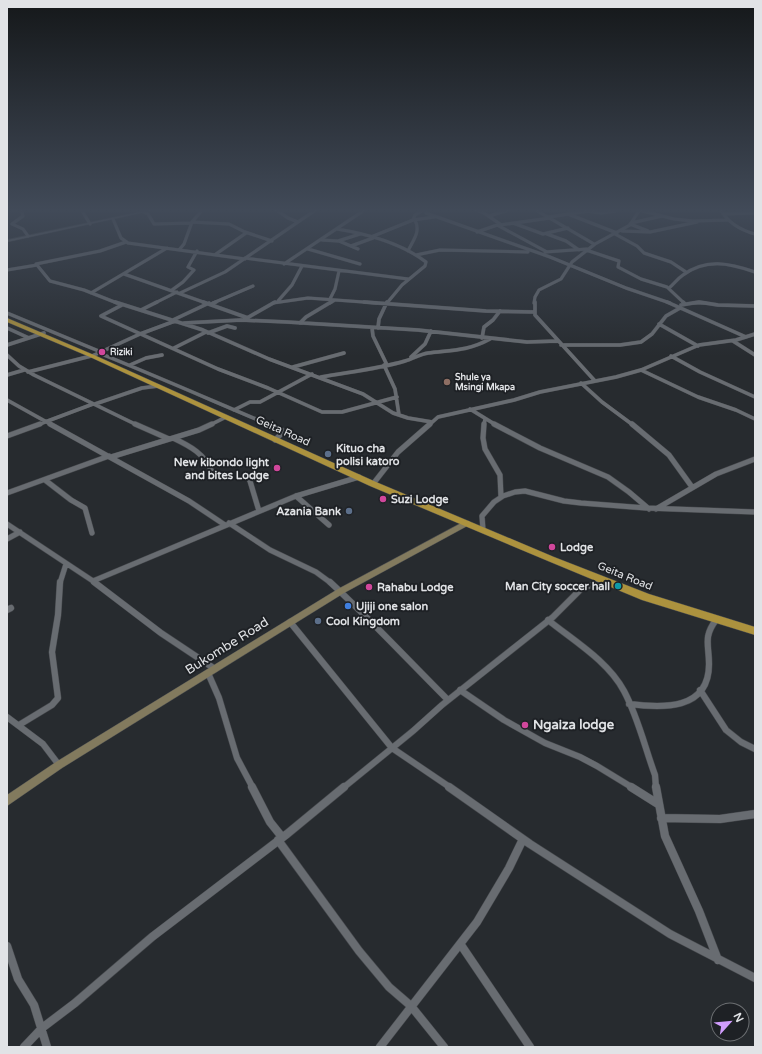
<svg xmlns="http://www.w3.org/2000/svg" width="762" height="1054" font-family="'Varela Round',sans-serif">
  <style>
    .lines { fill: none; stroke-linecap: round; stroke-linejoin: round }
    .minor-far4-casing { stroke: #46494d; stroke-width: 3.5 }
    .minor-far3-casing { stroke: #46494d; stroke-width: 4 }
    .minor-far2-casing { stroke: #46494d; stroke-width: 6 }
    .minor-far1-casing { stroke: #46494d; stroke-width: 7 }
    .minor-casing { stroke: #46494d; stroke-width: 9 }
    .tertiary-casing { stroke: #46494d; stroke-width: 1 }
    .secondary-casing { stroke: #46494d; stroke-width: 1 }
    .trunk-casing { stroke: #46494d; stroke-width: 1 }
    .minor-far4 { stroke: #686c71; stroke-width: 3 }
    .minor-far3 { stroke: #686c71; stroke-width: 3.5 }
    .minor-far2 { stroke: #686c71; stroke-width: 5 }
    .minor-far1 { stroke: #686c71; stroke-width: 6 }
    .minor { stroke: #686c71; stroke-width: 8 }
    .tertiary { fill: #686c71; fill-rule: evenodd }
    .secondary { fill: #827a5e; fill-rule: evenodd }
    .trunk { fill: #ac923e; fill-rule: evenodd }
    .hotel-dot { fill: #d1479c; stroke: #1e2125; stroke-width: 1.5 }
    .education-dot { fill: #8d6e63; stroke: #1e2125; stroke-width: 1.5 }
    .service-dot { fill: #5c6f8a; stroke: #1e2125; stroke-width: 1.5 }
    .culture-dot { fill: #0f9aa8; stroke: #1e2125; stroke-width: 1.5 }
    .shop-dot { fill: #3f7fe0; stroke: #1e2125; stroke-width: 1.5 }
    .labels { text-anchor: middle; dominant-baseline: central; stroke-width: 4; stroke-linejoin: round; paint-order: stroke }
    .far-poi-label { font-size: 9px; font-weight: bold; fill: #e1e3e6; stroke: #1e2125; text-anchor: start }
    .street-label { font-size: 11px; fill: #e1e3e6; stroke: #1e2125 }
    .poi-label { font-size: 11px; font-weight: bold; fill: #e1e3e6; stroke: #1e2125; text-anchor: start }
    .near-street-label { font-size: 13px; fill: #e1e3e6; stroke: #1e2125 }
    .near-poi-label { font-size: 13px; font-weight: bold; fill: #e1e3e6; stroke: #1e2125; text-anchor: start }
  </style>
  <rect width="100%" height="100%" fill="#272b2f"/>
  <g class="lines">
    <g class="minor-far4-casing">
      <path id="minor-far4" d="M 21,209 L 23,216 L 12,224 L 23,229 L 28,236
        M 81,209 L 90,224
        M 275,209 L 288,218 L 298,222
        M 425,209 L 426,213 L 550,257 L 626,288 L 670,303
        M 474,209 L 484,213 L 500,224 L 477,232
        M 534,209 L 594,244
        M 720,209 C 728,223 740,230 755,234
        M 639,210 L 674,219 L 693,221 L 728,220
        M 144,212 L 148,214 L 154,224 L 191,223
        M 568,214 L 617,233
        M 723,214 L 755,213
        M 489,216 L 512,209
        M 549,217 L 588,211 L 601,213 L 615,211 L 614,209
        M 113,219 L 121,238 L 128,243 L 245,259
        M 413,220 L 415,215 L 425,209
        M 192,222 L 229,224 L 245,232 L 272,241
        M 513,223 L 543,234 L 568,228
        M 631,223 L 662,216
        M 630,224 L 648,231
        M 500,225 L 550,218
        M 499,226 L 547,252
        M 337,229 C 368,234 401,243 426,262 L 425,266 L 402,285 L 387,303
        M 622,231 L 650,232 L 697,222
        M 547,234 L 566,241 L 579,250
        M 615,234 L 637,246 L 644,253 L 671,262 L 686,272
        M 371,237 L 413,220 L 434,217
        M 322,240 L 338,241 L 360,234
        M 339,241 L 358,249
        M 351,246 L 373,238
        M 308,249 L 360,264
        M 179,250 L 184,244 L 192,222 L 203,209
        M 586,250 L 619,261 L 618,267 L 641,279 L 667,287 L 684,303
        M 408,251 C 413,240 421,232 415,220
        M 545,252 L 587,249
        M 216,254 L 246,233
        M 416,255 L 440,250 L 528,252
        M 245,258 L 408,279
        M 36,264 L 100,251 L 126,242
        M 284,264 L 366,209
        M 7,270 L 37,265 L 50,281 L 84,290 L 117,303
        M 124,274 L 206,303
        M 669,288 C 674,284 677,279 683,275 C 706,258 729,263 755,272
        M 172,290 L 183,282 L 194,270 L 188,267 L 197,251
        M 91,293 L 167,248
        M 180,293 L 225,272 L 317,209
        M 330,299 L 335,289 L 339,271
        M 278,301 L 292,285 L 302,266
        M 155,303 L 177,292
        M 213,303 L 253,286
        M 273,303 L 308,298 L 377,303
        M 330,303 L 335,300
        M 534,303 L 535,297 L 539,290 L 561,279 L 572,262 L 595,244 L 630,225 L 640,209
        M 693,303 L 706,303"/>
    </g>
    <g class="minor-far3-casing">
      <path id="minor-far3" d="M 115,302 L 203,330 L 269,359 L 363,394 L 393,413 L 408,418 L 432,422
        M 203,302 L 248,318
        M 364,302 L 486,311 L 535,312
        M 535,302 L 535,315 L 595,381
        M 667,302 L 746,337
        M 683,302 L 685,304
        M 699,302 L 718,305 L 755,306
        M 211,304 L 216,302
        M 122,305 L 101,316 L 218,369 L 268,388 L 322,412 L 342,412 L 397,397
        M 681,305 L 699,302
        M 141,310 L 157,302
        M 7,313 L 101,352
        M 247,318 L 275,302
        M 173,320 L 209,303
        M 184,323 L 241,320 L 287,322 L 418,330 L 527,342 L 558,341
        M 300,323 L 306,317 L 331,302
        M 659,324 L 698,346
        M 7,328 L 29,338
        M 372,328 L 373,336 L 387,365
        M 378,328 L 379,319 L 387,302
        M 208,333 L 227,326 L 235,328
        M 482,338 L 484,327 L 493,320 L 500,311
        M 733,341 L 755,355
        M 7,345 L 44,333
        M 561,345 L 620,345 L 641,342 L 652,334 L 666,316 L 680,308
        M 174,348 L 206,332
        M 99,353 C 156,376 213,401 270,425
        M 7,355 L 19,366 L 34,375 L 137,425
        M 92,356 L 140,334 L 175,321
        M 671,356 L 700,372 L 755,397
        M 411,357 L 425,344 L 431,331
        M 130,365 L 146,358 L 162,355
        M 384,365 L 395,389 L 399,415
        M 293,367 L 344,353
        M 641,370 L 698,397 L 736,410 L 755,419
        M 28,372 L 91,356
        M 7,375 L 24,370
        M 321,377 C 349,372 378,369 405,361 C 413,359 420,354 428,353 C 452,350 468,351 490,339
        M 581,383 L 602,402 L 633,425
        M 7,400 L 52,425
        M 95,404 L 142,388 L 158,386
        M 470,409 L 496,425
        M 234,410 L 250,402 L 260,402 L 312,374
        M 37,425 L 93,404
        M 210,425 L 226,417
        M 429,425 L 438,417 L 514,400 L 540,392 L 616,377 L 641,370 L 699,345 L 736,340 L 755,334
        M 484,425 L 485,419"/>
    </g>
    <g class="minor-far2-casing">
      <path id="minor-far2" d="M 50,424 L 189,501 L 225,525
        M 135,424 L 169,439
        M 267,424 L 282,430 L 282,433 L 275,440
        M 484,424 L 483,438 L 485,449 L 500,475 L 501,497
        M 494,424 L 540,448 L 608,477 L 629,492 L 649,509
        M 632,424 L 669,455 L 692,487
        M 7,436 L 40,424
        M 173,438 C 190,446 205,454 212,472
        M 111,457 L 199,430 L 212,424
        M 247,476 L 250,481 L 259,511
        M 45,480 L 71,500 L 85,508 L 92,533
        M 373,484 L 398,452 L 430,424
        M 7,493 L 109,456
        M 296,496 L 329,525
        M 656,509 L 716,474 L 755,459
        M 229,523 L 270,550 L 316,572 L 331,583
        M 7,524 L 96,583
        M 483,530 L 482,516 L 494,502 L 503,496 L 515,492 L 525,491 L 564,501 L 581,503 L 646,508 L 755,512
        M 7,539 L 20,532
        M 93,581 L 296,496 L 359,477
        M 60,583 L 66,564
        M 602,583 L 607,582"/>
    </g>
    <g class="minor-far1-casing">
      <path id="minor-far1" d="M 94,582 L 161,633 L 215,669
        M 330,582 C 371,620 409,661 448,700
        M 7,610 L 11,608
        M 548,620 C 574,641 608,661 624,691 C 638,717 645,748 655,775 L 656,788
        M 290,622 L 392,748 L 451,788
        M 208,673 L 219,698 L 237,758 L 253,788
        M 460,690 L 504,720 L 545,743 L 580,757 L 597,766 L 633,788
        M 700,690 L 726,730 L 741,742 L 755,749
        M 629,704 C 662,708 709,711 709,664 C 709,645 703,637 716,620
        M 7,717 L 43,744 L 59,765
        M 19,725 L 52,705 L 58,698 L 52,652 L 58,615 L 60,582
        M 343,788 L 413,731 L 442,705 L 553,617 L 583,587 L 607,582"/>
    </g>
    <g class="minor-casing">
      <path id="minor" d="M 252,787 L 270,822 L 282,837
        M 449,787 L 530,844 L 670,934 L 755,978
        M 631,787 L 658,804
        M 656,787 L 665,836 L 699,911 L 718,960
        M 661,818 L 720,819 L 755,814
        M 278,840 L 359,951 L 389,987 L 411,1006 L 444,1047
        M 461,945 L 530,1047
        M 7,946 L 18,979 L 34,1005 L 47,1047
        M 24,1047 L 42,1028 L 75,1003 L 152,937 L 287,834 L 344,787
        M 380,1047 L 477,922 L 509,868 L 523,839"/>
    </g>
    <g class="tertiary-casing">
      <path id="tertiary" d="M 154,209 L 159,209 L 7,242 L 7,240 Z"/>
    </g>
    <g class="secondary-casing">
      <path id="secondary" d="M 465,521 L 469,521 L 470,523 L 469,525 L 344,593 L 62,768 L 7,806 L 7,795 L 56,762 L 338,589 Z"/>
    </g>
    <g class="trunk-casing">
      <path id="trunk" d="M 7,318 L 94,355 L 376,482 L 554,557 L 649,594 L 755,627 L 755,635 L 642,600 L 548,561 L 370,486 L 90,357 L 7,322 Z"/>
    </g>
    <use href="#minor-far4" class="minor-far4"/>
    <use href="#minor-far3" class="minor-far3"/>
    <use href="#minor-far2" class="minor-far2"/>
    <use href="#minor-far1" class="minor-far1"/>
    <use href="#minor" class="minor"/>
    <use href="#tertiary" class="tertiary"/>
    <use href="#secondary" class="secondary"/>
    <use href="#trunk" class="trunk"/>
  </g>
  <linearGradient id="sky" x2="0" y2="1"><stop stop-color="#15181a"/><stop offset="0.59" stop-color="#414a58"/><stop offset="1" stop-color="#414a58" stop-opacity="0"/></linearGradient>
  <rect width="762" height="356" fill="url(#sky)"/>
  <g class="hotel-dot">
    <circle cx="102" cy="352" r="4"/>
    <circle cx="277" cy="468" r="4"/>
    <circle cx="383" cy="499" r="4"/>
    <circle cx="552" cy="547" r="4"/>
    <circle cx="369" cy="587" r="4"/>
    <circle cx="525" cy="725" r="4"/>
  </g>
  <circle class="education-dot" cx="447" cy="382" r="4"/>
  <g class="service-dot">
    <circle cx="328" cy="454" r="4"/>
    <circle cx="349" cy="511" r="4"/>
    <circle cx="318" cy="621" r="4"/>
  </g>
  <circle class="culture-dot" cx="618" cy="586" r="4"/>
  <circle class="shop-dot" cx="348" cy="606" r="4"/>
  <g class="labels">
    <g class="far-poi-label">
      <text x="110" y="352">Riziki</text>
      <text x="455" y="377">Shule ya<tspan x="455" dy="10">Msingi Mkapa</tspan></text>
    </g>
    <g class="street-label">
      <text transform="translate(283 431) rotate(24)">Geita Road</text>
      <text transform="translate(625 576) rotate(22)">Geita Road</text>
    </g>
    <g class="poi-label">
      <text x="336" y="448">Kituo cha<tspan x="336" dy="13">polisi katoro</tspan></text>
      <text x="269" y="462" text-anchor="end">New kibondo light<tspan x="269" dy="13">and bites Lodge</tspan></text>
      <text x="391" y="499">Suzi Lodge</text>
      <text x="341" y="511" text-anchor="end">Azania Bank</text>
      <text x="560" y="547">Lodge</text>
      <text x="610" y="586" text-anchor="end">Man City soccer hall</text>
      <text x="377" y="587">Rahabu Lodge</text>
      <text x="356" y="606">Ujiji one salon</text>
      <text x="326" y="621">Cool Kingdom</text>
    </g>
    <g class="near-street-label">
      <text transform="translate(227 646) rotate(-32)">Bukombe Road</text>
    </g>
    <g class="near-poi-label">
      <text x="533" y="725">Ngaiza lodge</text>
    </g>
  </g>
  <rect width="762" height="1054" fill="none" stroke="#e1e3e6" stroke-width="16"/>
  <g transform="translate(730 1022) rotate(63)"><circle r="19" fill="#1e2125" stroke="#6c6f72"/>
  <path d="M0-3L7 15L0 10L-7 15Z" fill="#d19dfd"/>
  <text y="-6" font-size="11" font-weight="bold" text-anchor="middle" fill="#e1e3e6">N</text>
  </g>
</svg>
